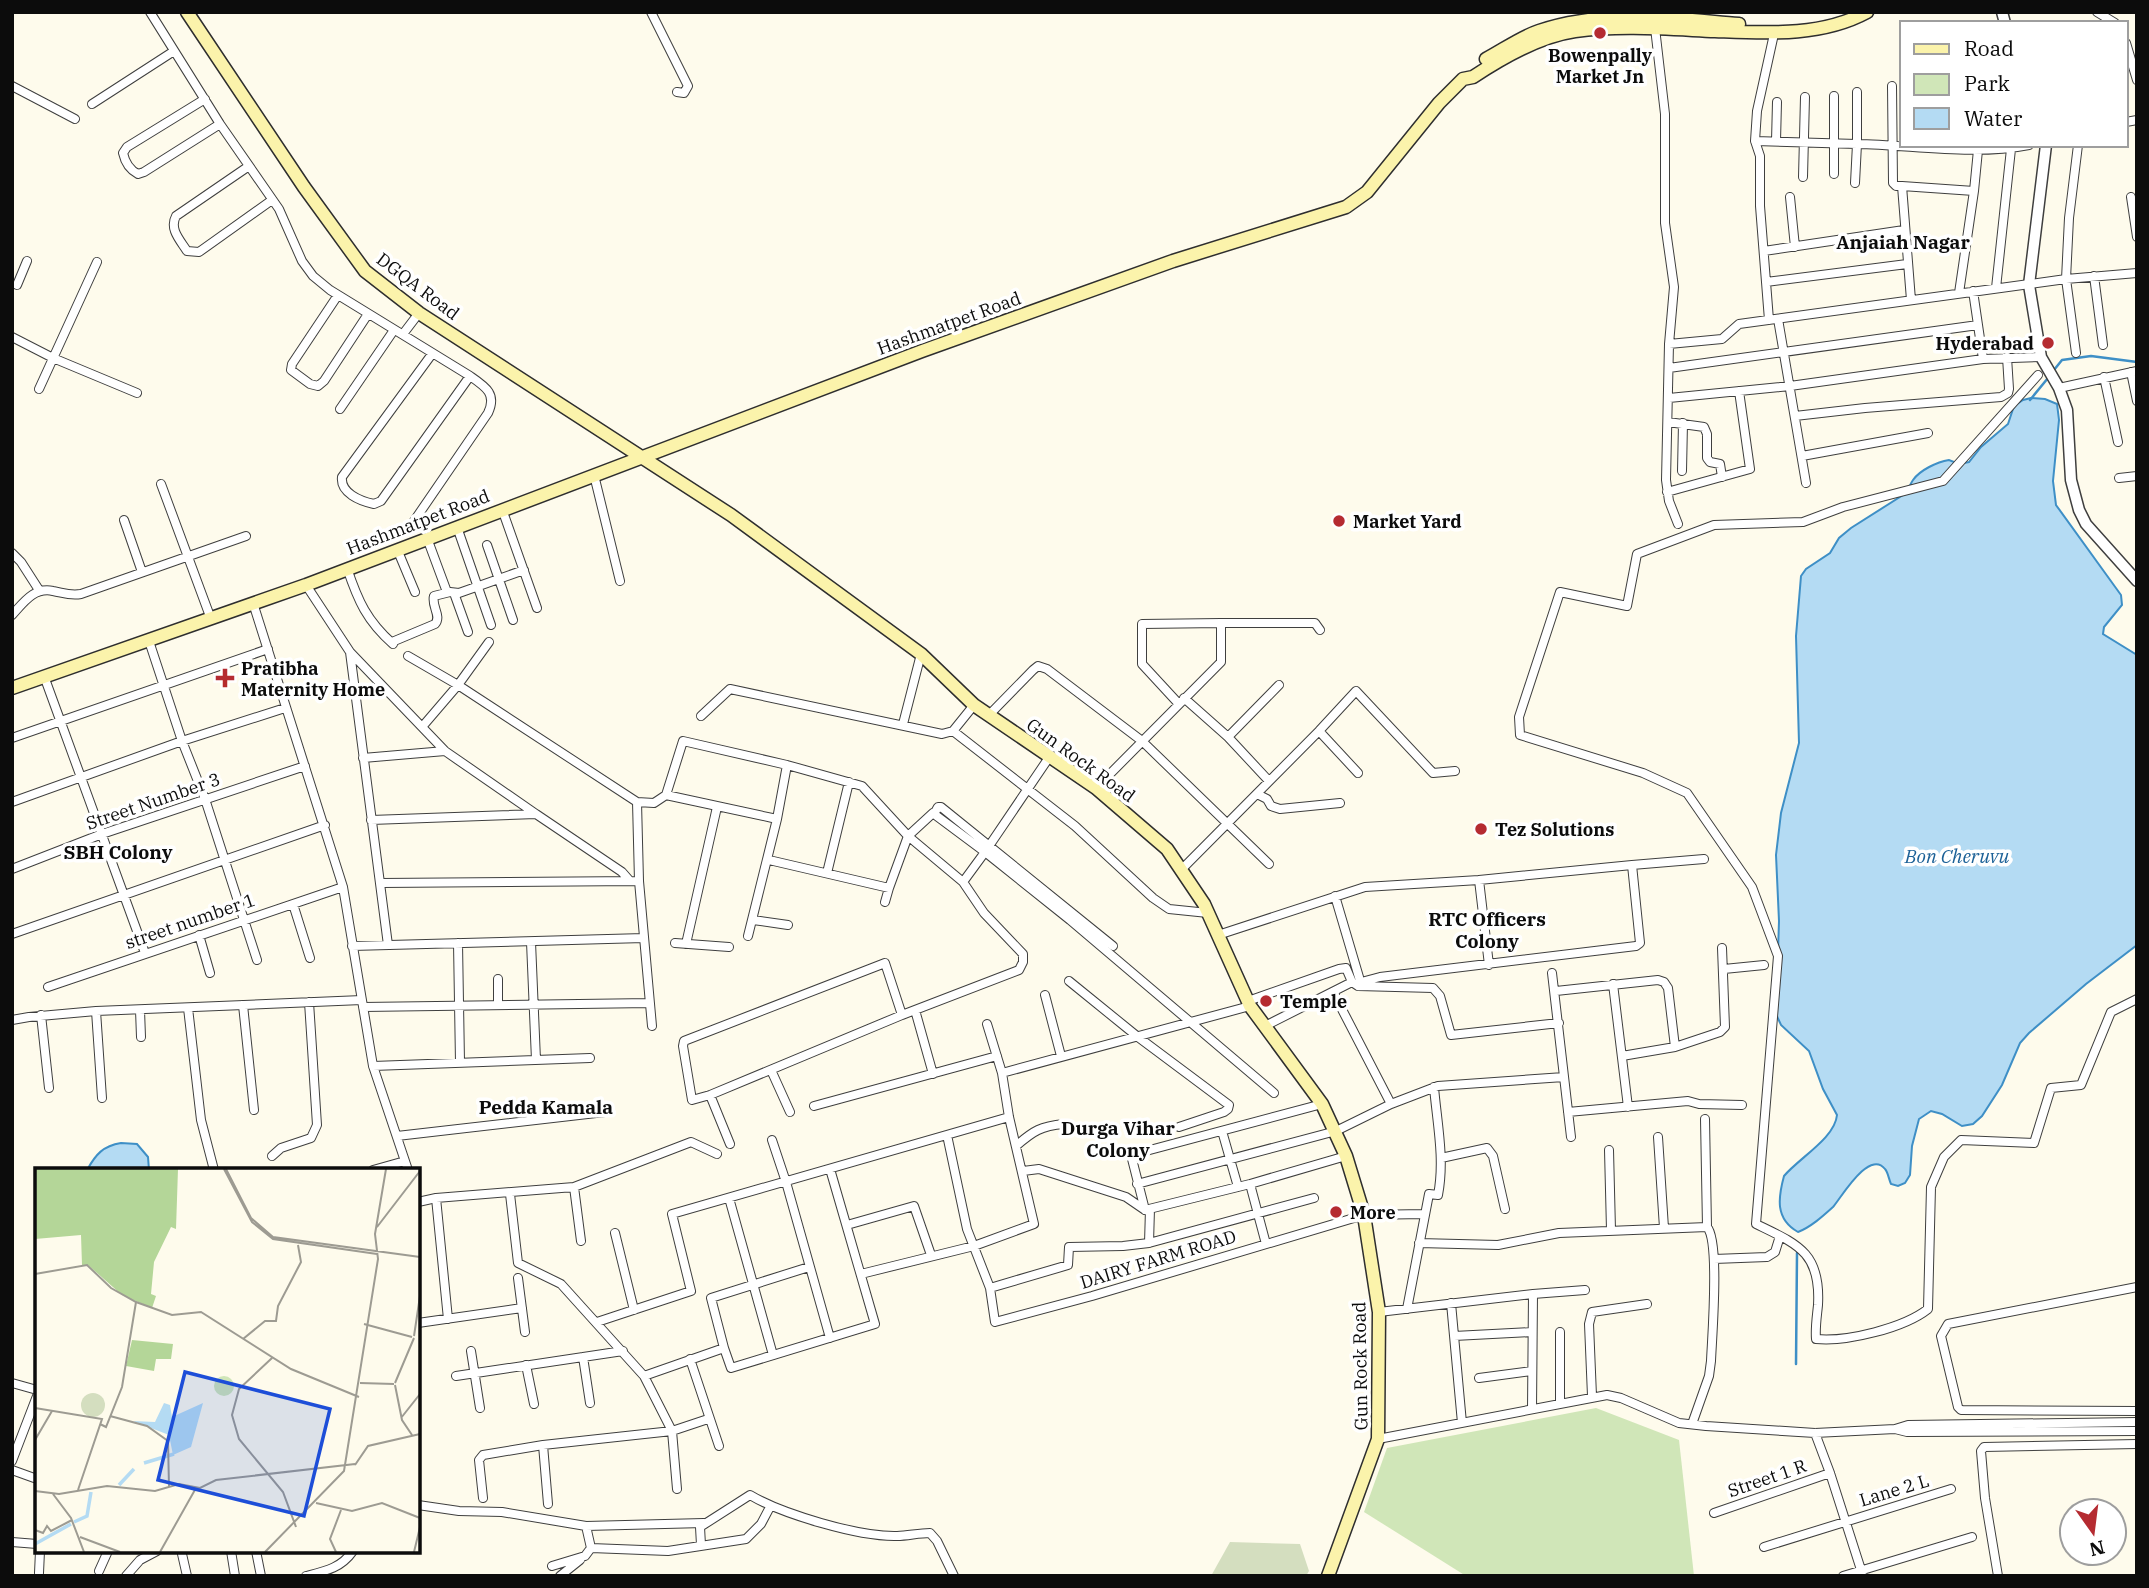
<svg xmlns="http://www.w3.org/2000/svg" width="2149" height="1588" font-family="'IBM Plex Serif',serif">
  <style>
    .green { fill: #d0e6b8 }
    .cemetery { fill: #d4debf }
    .water { fill: #b4dbf3; stroke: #3e8fc6; stroke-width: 2 }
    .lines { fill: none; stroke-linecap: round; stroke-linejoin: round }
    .stream { stroke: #3e8fc6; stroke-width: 2.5 }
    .minor-casing { stroke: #3f3f3f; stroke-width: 10 }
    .tertiary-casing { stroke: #3f3f3f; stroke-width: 13 }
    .secondary-casing { stroke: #2e2e2e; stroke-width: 15 }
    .minor { stroke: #fff; stroke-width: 8 }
    .tertiary { stroke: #fff; stroke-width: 10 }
    .secondary { stroke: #fbf3ab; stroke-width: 12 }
    .poi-dot { fill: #b52b31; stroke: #fff; stroke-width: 2.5 }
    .labels { text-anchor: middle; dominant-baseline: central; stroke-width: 7; stroke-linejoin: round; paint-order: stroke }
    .poi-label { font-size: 18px; font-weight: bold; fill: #0c0c0c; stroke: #fff; text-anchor: start }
    .street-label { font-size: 18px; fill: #0c0c0c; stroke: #fff }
    .neighbourhood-label { font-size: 19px; font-weight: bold; fill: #0c0c0c; stroke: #fff }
    .water-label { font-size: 19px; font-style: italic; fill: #1c6197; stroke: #fff }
    .inset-river { fill: none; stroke: #b4dbf3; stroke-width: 3.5 }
    .inset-road { fill: none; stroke: #9d9b92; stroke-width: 2 }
    .view { fill: #1d4ed8; fill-opacity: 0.15; stroke: #1d4ed8; stroke-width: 3.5 }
    .inset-edge { fill: none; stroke: #0c0c0c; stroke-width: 3.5 }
  </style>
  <rect width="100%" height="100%" fill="#fefbec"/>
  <path class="green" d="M 1596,1408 L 1679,1440 L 1694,1576 L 1466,1576 L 1364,1512 L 1387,1448 Z"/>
  <path class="cemetery" d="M 1230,1542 L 1300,1544 L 1309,1571 L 1306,1576 L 1211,1576 Z"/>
  <path class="water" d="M 2031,398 L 2045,399 L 2057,404 L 2059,420 L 2053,481 L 2056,505 L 2121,595 L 2122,605 L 2104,627 L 2103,634 L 2137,655 L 2137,945 L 2086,984 L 2029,1033 L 2020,1043 L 2002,1085 L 1982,1116 L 1973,1124 L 1962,1126 L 1942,1114 L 1931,1111 L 1919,1119 L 1912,1146 L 1910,1175 L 1905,1183 L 1898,1186 L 1891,1184 C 1889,1180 1888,1172 1885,1169 C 1869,1149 1841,1198 1833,1207 C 1823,1216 1811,1227 1798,1232 C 1775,1219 1778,1198 1784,1176 C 1799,1158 1835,1138 1837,1115 L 1823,1089 L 1809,1051 L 1781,1025 L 1776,1014 L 1779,921 L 1776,855 L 1781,813 L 1799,743 L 1796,636 L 1801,576 L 1806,569 L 1830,553 L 1839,538 L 1851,528 L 1903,495 C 1909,490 1909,486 1913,480 C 1920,470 1937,462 1949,460 L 1959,464 L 1969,462 L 1981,447 L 2008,424 L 2014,406 L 2023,400 Z
    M 121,1143 L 137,1144 L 148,1157 L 149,1170 L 87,1170 C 96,1154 103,1146 121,1143 Z"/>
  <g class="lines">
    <path class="stream" d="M 2054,370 L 2062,360 L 2091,356 L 2137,362
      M 2030,400 L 2048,378
      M 1796,1364 L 1797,1253"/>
    <g class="minor-casing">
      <path id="minor" d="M 150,12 L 220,124 L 279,209 L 302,261 L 313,276 L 330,290 L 470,376 C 486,387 497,394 488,413 L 414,521
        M 651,12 L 688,86 L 684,93 L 677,92
        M 2097,12 L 2115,23
        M 1655,28 L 1665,114 L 1665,223 L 1674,287 L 1669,344 L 1666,480 L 1669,501 L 1678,524
        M 2126,43 L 2137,80
        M 12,86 L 75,119
        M 1892,86 L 1893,183 L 1896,186 L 1902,186 L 1911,300
        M 1857,92 L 1857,144 C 1913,145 1973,156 2029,145
        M 1834,96 L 1834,174
        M 205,99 L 127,147 L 123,153 C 125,162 130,170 138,174 L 144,172 L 220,124
        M 92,104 L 174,51
        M 2126,122 L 2137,120
        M 1755,141 L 1857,144 L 1855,183
        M 1776,141 L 1777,102
        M 249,166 L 176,216 C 169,229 180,240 187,251 L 199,252 L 272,200
        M 1803,177 L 1805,97
        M 1902,186 L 1974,191
        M 1790,197 L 1795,247
        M 2131,197 L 2137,237
        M 1764,251 L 1904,230
        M 2094,276 L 2103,345
        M 1766,282 L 1907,264
        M 17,285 L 27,261
        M 1996,288 L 2011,149
        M 1973,291 L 1983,359
        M 1959,293 L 1974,191 L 1978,150
        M 338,295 L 292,364 L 291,370 L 310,384 L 318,386 L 324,381 L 368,314
        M 1778,319 L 1806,483
        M 1769,320 L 1760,206 L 1760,156 L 1755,141 L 1757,111 L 1774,34
        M 403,334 L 419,313
        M 12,337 L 53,358 L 137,393
        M 1669,344 L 1722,339 L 1739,324 L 2066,279 L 2137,273
        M 2076,353 L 2066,279 L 2069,218 L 2078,145
        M 432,354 L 342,477 C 340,493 360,501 374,504 L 381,501 L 470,376
        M 1669,368 L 1978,325
        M 2131,372 L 2137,401
        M 2038,375 L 1943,481 L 1843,507 L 1803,522 L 1714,525 L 1637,554 L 1627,606 L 1560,592 L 1519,717 L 1520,735 L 1643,773 L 1687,793 L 1752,887 L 1778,956 L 1756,1224 C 1797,1244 1821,1252 1818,1305 C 1817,1316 1815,1327 1816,1339 C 1847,1342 1904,1328 1928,1309 L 1931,1187 L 1944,1157 L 1961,1140 L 2034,1143 L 2051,1088 L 2081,1085 L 2111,1012 L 2137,999
        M 2104,377 L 2118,442
        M 2059,388 L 2137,371
        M 39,389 L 97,262
        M 1669,398 L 1790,386 L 1983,359 L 2041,357
        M 340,409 L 394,330
        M 1795,416 L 1865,408 L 2001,397 L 2008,393 L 2009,389 L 2007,357
        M 1668,422 L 1704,427 L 1707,434 L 1707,458 L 1710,462 L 1720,464 L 1722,477
        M 1802,456 L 1928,433
        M 1682,471 L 1683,423
        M 594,475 L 620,581
        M 2119,478 L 2137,476
        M 161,484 L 211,619
        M 1667,492 L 1750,469 L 1739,391
        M 502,509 L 537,608
        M 124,520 L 142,572
        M 457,527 L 491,625
        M 427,538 L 447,592
        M 487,545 L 513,620
        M 397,549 L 415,592
        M 12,553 L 21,562 L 39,590
        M 347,568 C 358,601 367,621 393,644
        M 306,585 L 350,652 L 388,945
        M 454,593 L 468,632
        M 253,603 L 343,887 L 373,1066 L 408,1170
        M 12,615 C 24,602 34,587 53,591 C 64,593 70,596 81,594 L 246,536
        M 149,641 L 182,741 L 205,799 L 257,960
        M 392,642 L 435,624 C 442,616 431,606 434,596 L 450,592 L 459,593 L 524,570
        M 350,652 L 445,751 L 536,814 L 371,820
        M 408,656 L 458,685 L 637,802 L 639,881 L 652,1026
        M 44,676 L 145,953
        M 1184,698 L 1228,737 L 1269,781
        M 1178,703 L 1142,664 L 1142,624 L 1221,623
        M 989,715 L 1033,670 L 1038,666 L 1047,669 L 1142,741 L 1269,864
        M 701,716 L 730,689 L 942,734 L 953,731 L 974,705
        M 903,724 L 921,654
        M 422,727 L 458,685 L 489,642
        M 953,731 L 1075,826 L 1153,898 L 1169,909 L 1208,913
        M 1319,731 L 1358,773
        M 1228,737 L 1279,685
        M 12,738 L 268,649
        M 1050,756 L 985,852 L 1070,920 L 1274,1093
        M 363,758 L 445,751
        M 1096,788 L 1221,662 L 1221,623 L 1315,623 L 1320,630
        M 1257,794 L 1267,799 L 1271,806 L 1280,809 L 1340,803
        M 666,795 L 777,819 L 787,765
        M 12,802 L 182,741 L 285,708
        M 637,802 L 654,803 L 666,795 L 683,741 L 787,765 L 862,786 L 908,836 L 963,882 L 984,913 L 1023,954 L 1023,962 L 1019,970 L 902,1015 L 710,1095 L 692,1100 L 683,1046 L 684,1041 L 885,963 L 902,1015
        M 536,814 L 622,872 L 629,880
        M 769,860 L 889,888 L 908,836 L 933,813
        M 1632,865 L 1704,859
        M 12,869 L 102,834 L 305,766
        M 1181,870 L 1319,731 L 1356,691 L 1433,773 L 1455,771
        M 827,873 L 849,782
        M 1479,880 L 1489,965
        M 963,882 L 985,852 L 934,814 L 938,807 L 941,807 L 1113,946
        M 381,883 L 639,881
        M 1335,896 L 1361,984
        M 885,902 L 889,888
        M 293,904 L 310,958
        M 753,920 L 788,925
        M 12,934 L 325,825
        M 199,935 L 210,973
        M 1218,935 L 1365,887 L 1479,880 L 1632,865 L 1640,943 L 1636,946 L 1380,977 L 1365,981 L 1358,986
        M 748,936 L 777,819
        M 531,942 L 536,1060
        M 458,943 L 460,1062
        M 675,943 L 729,947
        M 686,944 L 717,807
        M 352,946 L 644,938
        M 1724,969 L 1764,965
        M 1552,973 L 1571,1137
        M 498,979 L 498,1004
        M 1069,981 L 1138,1037 L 1229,1105 L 1228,1109 L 1224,1112 L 1179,1127
        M 1613,984 L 1628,1107
        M 48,987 L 343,887
        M 1556,991 L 1658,980 L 1664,982 L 1668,988 L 1675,1047
        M 1333,992 L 1391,1104
        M 1045,995 L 1061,1056
        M 1248,1001 L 1339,969 L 1346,968 L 1352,982
        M 243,1005 L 254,1110
        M 363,1007 L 650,1003
        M 188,1008 L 201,1120 L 214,1170
        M 140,1010 L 141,1037
        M 915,1010 L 933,1074
        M 96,1011 L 102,1098
        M 41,1015 L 49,1088
        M 12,1020 L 29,1017 L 96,1011 L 362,1000
        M 1265,1026 L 1352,982 L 1358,986 L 1433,988 L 1440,996 L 1451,1035 L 1559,1023
        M 1622,1056 L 1675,1047 L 1720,1032 L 1725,1027 L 1722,948
        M 373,1066 L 590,1058
        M 771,1070 L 790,1112
        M 1002,1073 L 1250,1006
        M 710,1095 L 730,1144
        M 1322,1104 L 1131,1155 L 1145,1210 L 1250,1184 L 1346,1156
        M 814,1106 L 997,1056
        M 1568,1112 L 1688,1101 L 1699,1104 L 1742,1105
        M 1222,1131 L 1238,1187
        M 947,1135 L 967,1229 L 990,1288 L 1068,1265 L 1069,1247 L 1123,1246 L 1149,1243 L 1314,1198
        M 397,1136 L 605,1112
        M 1658,1137 L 1664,1228
        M 772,1140 L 786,1182 L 830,1338
        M 1016,1146 C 1033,1131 1041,1126 1064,1124
        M 1609,1150 L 1611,1230
        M 272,1156 L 281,1148 L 311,1138 L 317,1125 L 309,1002
        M 1441,1158 L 1487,1148 L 1493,1156 L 1505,1209
        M 373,1170 L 405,1161
        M 1023,1171 L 1039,1169 L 1126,1197 L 1145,1210
        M 1137,1184 L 1336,1131 L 1391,1104 L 1438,1086 L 1564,1077
        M 1250,1184 L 1266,1244
        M 574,1187 L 581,1241
        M 510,1194 L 518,1263 L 561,1284 L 644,1376 L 724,1348 L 731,1368 L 875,1324 L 830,1169
        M 436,1198 L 448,1319
        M 729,1198 L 773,1355
        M 418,1202 L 436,1198 L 574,1187 L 691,1142 L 717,1154
        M 847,1225 L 914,1206 L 931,1255
        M 615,1233 L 634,1310
        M 1149,1243 L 1150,1209
        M 1419,1243 L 1498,1245 L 1559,1233 L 1707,1227
        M 1714,1259 L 1767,1257 L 1775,1252 L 1780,1236
        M 861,1274 L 974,1246 L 1034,1224 L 1009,1117 L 1002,1073 L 987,1024
        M 518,1278 L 525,1332
        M 2137,1287 L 1948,1324 L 1941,1336 L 1958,1407 L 1961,1410 L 2137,1411
        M 990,1288 L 995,1322 L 1092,1296 L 1364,1215 L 1424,1214
        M 1533,1294 L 1585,1290
        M 1451,1303 L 1462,1423
        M 1407,1309 L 1429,1194 L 1438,1195 C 1445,1159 1437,1123 1434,1087
        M 1379,1312 L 1533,1294 L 1532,1409
        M 597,1322 L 691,1291 L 672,1214 L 1009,1117
        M 418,1323 L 522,1308
        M 1560,1332 L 1560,1403
        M 1454,1336 L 1532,1332
        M 724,1348 L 711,1298 L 809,1267
        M 471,1351 L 480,1408
        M 583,1357 L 590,1403
        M 690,1359 L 719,1446
        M 526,1365 L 534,1404
        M 456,1376 L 623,1351
        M 644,1376 L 672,1431 L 677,1489
        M 1479,1378 L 1532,1371
        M 12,1383 L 37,1390
        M 1592,1396 L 1589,1324 L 1592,1312 L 1647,1304
        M 1692,1424 L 1709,1376 L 1711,1361 C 1712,1336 1720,1241 1707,1227 L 1705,1119
        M 1895,1429 L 1907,1432 L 2137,1431
        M 1815,1433 L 1830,1473 L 1863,1576
        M 1378,1439 L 1607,1395 L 1621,1398 L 1679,1423 L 1706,1426 L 1815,1433 L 1895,1429 L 1908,1425 L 2137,1422
        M 543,1445 L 548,1504
        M 12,1461 L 37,1396
        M 12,1470 L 37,1479
        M 483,1498 L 479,1460 L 483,1455 L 543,1445 L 672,1431 L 708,1419
        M 418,1505 L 459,1511 L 502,1512 L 586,1526 L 591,1548 L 585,1556 L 552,1566
        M 1714,1513 L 1830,1473
        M 586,1526 L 704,1523
        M 12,1542 L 37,1544
        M 701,1545 L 700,1527 L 750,1495 C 782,1514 859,1537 897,1536 C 908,1536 918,1533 930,1533 L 937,1541 L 954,1576
        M 1764,1547 L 1951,1489
        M 591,1548 L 668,1551 L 746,1539 L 761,1524 L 770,1507
        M 231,1551 L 235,1576
        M 256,1551 L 261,1576
        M 182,1554 L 187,1576
        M 99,1571 L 108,1551
        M 39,1573 L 40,1551
        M 126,1576 L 140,1560 L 157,1551
        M 306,1576 C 326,1571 341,1568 353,1551
        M 560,1576 L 580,1560
        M 1843,1576 L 1972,1537
        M 1998,1576 L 1985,1498 L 1981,1451 L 1984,1447 L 2137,1444"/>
    </g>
    <g class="tertiary-casing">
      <path id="tertiary" d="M 2002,12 L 2005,23
        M 2046,145 L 2029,285 L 2041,357 L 2059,388 L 2067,410 L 2071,480 L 2079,510 L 2086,524 L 2137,581"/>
    </g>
    <g class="secondary-casing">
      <path id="secondary" d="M 187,12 L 304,187 L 365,271 L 419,313 L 731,515 L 921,654 L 974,705 L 1096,788 L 1167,849 L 1204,904 L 1250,1006 L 1322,1104 L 1346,1156 L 1364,1215 L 1379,1312 L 1378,1439 L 1328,1576
        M 1486,59 C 1503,50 1521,37 1539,31 C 1603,9 1674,19 1739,24
        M 12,688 L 306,585 L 922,351 L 1173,261 L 1346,207 L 1367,192 L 1439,103 L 1463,79 L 1473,77 C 1503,57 1540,36 1575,31 C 1621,25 1669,29 1715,31 C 1766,33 1821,37 1867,12"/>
    </g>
    <use href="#minor" class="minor"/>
    <use href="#tertiary" class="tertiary"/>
    <use href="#secondary" class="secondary"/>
  </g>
  <g class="poi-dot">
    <circle cx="1600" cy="33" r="7"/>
    <circle cx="2048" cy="343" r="7"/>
    <circle cx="1339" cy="521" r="7"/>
    <path d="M221.5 667.5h7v7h7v7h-7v7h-7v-7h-7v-7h7z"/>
    <circle cx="1481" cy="829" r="7"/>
    <circle cx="1266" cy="1001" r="7"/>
    <circle cx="1336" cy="1212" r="7"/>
  </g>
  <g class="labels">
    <g class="poi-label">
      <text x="1600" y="55" text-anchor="middle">Bowenpally<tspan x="1600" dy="21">Market Jn</tspan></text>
      <text x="2034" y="343" text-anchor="end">Hyderabad</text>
      <text x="1353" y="521">Market Yard</text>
      <text x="241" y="668">Pratibha<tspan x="241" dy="21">Maternity Home</tspan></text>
      <text x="1495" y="829">Tez Solutions</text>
      <text x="1280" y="1001">Temple</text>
      <text x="1350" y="1212">More</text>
    </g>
    <g class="street-label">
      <text transform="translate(418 286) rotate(37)">DGQA Road</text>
      <text transform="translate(949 323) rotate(-20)">Hashmatpet Road</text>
      <text transform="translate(418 522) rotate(-21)">Hashmatpet Road</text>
      <text transform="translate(1081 760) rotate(36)">Gun Rock Road</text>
      <text transform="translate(153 801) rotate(-19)">Street Number 3</text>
      <text transform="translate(190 921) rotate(-19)">street number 1</text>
      <text transform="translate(1158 1259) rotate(-17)">DAIRY FARM ROAD</text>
      <text transform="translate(1360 1366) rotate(-91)">Gun Rock Road</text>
      <text transform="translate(1767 1478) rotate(-19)">Street 1 R</text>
      <text transform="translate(1894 1490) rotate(-17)">Lane 2 L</text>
    </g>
    <g class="neighbourhood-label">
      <text x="1903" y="242">Anjaiah Nagar</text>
      <text x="118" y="852">SBH Colony</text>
      <text x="1487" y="919">RTC Officers<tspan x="1487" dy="22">Colony</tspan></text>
      <text x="546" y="1107">Pedda Kamala</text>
      <text x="1118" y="1128">Durga Vihar<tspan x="1118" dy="22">Colony</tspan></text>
    </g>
    <g class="water-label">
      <text x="1957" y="856">Bon Cheruvu</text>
    </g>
  </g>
  <g transform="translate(35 1168)">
    <rect width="385" height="385" fill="#fefbec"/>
    <path d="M179 218a10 10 0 1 1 20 0a10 10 0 1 1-20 0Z" fill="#d0e6b8"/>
    <path d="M 0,1 L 143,1 L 141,61 L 136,59 L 119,94 L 116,126 L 121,128 L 117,140 L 87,127 L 53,97 L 47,97 L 46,67 L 0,71 ZM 97,172 L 138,176 L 136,191 L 121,191 L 119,203 L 91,198 Z" fill="#b4d698"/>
    <path d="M46 237a12 12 0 1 1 24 0a12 12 0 1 1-24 0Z" fill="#d4debf"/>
    <path d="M 129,235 L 135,237 L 137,249 L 168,235 L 156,279 L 138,287 L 134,267 L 98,253 L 120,254 Z" fill="#b4dbf3"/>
    <path class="inset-river" d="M 109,295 L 139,286M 84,317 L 99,301M 39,354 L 52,348 L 56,324M 0,376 L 36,356"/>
    <path class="inset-road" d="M 189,1 L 217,54 L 238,71 L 342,86M 191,1 L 216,50 L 238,69 L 385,89M 342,59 L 385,3M 0,106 L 52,97 L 76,120 L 101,134 L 137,147 L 166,144 L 256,201 L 324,229M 329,156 L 377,169M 379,168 L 385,128M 208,171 L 230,153 L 241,153 L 243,138 L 266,94 L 263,77M 237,190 L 204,221 L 197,247 L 204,271 L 248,324 L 261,359M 325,215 L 359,216M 360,215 L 379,170M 360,217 L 367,252 L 377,267M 0,240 L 67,251 L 43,322M 75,248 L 112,258 L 133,273 L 134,319M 366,250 L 385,226M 65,256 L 71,259 L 87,219 L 101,134M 0,272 L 17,243M 320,297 L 333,278 L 385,266M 0,323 L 24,326 L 72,318 L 120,323 L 144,316 L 165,320 L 181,312 L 320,296M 18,326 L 36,350 L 49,384M 281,335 L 317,343 L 347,335 L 385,350M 0,362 L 8,365 L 12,358 L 16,363 L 37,352M 45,369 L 85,384M 125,384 L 161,320M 230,384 L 309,303 L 343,91 L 340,66 L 351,1M 301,384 L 295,371 L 306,342M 379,384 L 385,359"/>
    <path class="view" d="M 150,204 L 295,241 L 269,348 L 123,312 Z"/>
    <rect width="385" height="385" class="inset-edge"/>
  </g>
  <rect width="2149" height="1588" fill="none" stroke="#0c0c0c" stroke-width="28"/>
  <rect x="1900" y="21" width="228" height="126" fill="#ffffff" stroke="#9e9e9e" stroke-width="2"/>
  <rect x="1914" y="44" width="35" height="10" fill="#fbf3ab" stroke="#9e9e9e" stroke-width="2"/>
  <text x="1964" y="56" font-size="21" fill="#0c0c0c">Road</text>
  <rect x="1914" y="74" width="35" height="21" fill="#d0e6b8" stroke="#9e9e9e" stroke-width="2"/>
  <text x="1964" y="91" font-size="21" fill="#0c0c0c">Park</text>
  <rect x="1914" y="108" width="35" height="21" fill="#b4dbf3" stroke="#9e9e9e" stroke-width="2"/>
  <text x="1964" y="126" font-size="21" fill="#0c0c0c">Water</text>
  <g transform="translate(2093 1532) rotate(166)"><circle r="33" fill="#ffffff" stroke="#9e9e9e" stroke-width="2"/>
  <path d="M0-5L12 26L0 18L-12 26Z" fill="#b52b31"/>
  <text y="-10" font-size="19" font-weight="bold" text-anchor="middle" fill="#0c0c0c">N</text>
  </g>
</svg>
